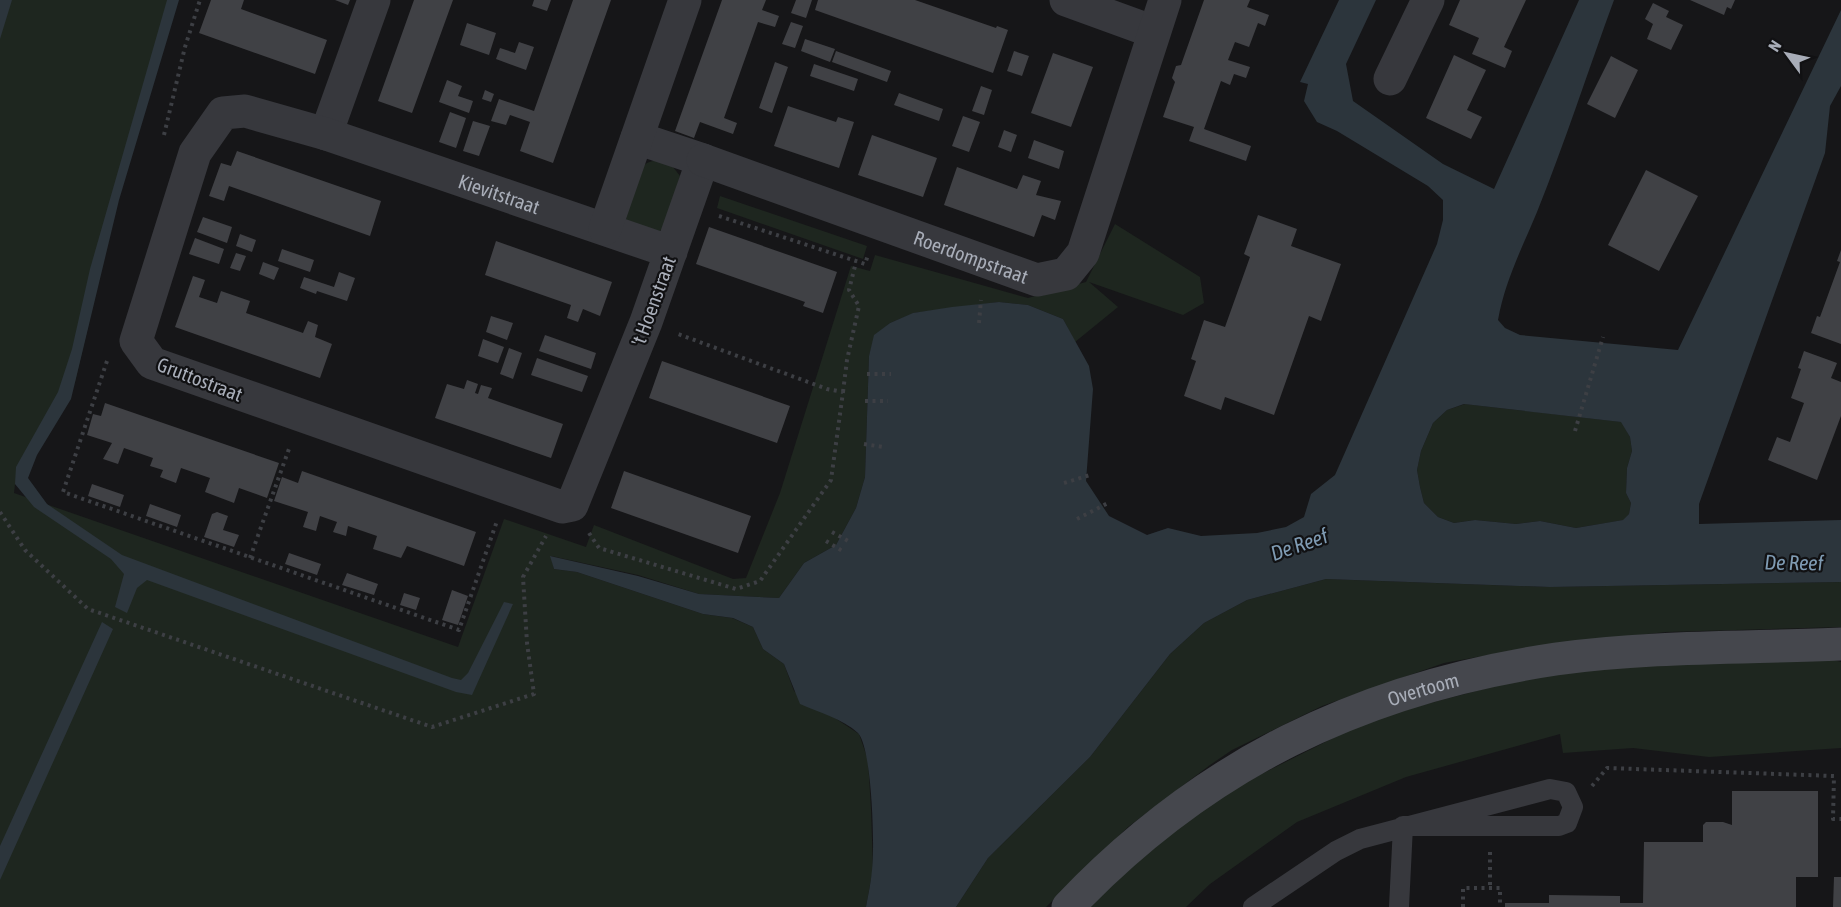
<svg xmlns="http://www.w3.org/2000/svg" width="1841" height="907" font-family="'Asap Condensed',sans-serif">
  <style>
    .green { fill: #1e261f }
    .water { fill: #2c353c; fill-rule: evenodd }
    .building { fill: #404145 }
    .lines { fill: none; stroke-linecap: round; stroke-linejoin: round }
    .path { stroke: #3d3f44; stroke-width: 4; stroke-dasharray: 3 4.5; stroke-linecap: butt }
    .lane { stroke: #37383d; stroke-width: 20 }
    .street { stroke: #37383d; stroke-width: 33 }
    .secondary { stroke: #45474d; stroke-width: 33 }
    .labels { text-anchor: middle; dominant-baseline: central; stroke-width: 4.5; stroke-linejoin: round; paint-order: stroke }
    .street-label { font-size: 20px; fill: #a8adb8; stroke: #111113 }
    .water-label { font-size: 21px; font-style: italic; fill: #7f9bb3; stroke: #111113 }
  </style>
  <rect width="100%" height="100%" fill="#161618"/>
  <path class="green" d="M 0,0 L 169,0 L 136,124 L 75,382 L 15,484 L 14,493 L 458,647 L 504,519 L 586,547 L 594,525 L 733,579 L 746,578 L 780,493 L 851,266 L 870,271 L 875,255 L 1028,298 L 1086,282 L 1115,224 L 1200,277 L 1204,303 L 1183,315 L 1089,282 L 1118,307 L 1075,342 L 1063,319 L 1028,305 L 999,302 L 914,313 L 890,323 L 875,335 L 869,356 L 865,477 L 856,508 L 836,545 L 804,563 L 779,598 L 699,594 L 638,575 L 551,556 L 554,569 L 577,572 L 703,614 L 732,618 L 753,627 L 763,649 L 784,664 L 794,691 L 859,734 L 868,760 L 871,809 L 873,869 L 866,907 L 0,907 Z
    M 661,159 L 673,167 L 680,176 L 665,226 L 656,235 L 625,222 C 625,208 634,171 647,163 C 651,161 656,160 661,159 Z
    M 720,196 L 867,246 L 863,259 L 717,208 Z
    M 1465,404 L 1622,422 L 1630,437 L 1632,451 L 1627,468 L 1626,493 L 1631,503 L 1629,514 L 1624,520 L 1576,528 L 1540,521 L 1516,524 L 1475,520 L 1454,523 L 1438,517 L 1424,503 L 1420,487 L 1417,470 L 1421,451 L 1433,423 L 1447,410 Z
    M 1326,579 L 1550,587 L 1841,582 L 1841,627 L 1666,632 L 1538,646 L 1444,663 L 1322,706 L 1232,750 L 1210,765 L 1128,827 L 1046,907 L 956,907 L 988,858 L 1090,757 L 1170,654 L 1204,623 L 1247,600 Z
    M 1830,659 L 1841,662 L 1841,748 L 1709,757 L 1633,748 L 1563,753 L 1560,734 L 1406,777 L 1297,822 L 1210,884 L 1186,907 L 1088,907 L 1120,873 L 1220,795 L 1373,718 L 1534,676 L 1617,666 Z"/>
  <path class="water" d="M 0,0 L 12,0 L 0,39 Z
    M 167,0 L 179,0 L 119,200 L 71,399 L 37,455 L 28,478 L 47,504 L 122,555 L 452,678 L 461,680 L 468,673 L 504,602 L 513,604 L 472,695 L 456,692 L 147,580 L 137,588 L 127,613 L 115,607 L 124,574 L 111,559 L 34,507 L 15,484 L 16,467 L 58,392 L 72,349 L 90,269 Z
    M 1339,0 L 1376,0 L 1346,64 L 1353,101 L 1443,164 L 1494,189 L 1579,0 L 1614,0 C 1588,71 1565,142 1537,212 C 1522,248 1505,281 1498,320 L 1505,328 L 1520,335 L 1678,350 L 1841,10 L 1841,86 L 1830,106 L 1825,153 L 1699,504 L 1699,524 L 1841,520 L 1841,582 L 1550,587 L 1326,579 L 1247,600 L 1204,623 L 1170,654 L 1090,757 L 988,858 L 956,907 L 866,907 C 868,895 871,883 872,870 C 875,848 872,747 858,733 C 843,719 818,712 800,704 L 784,664 L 763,649 L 753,627 L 733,618 L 703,614 L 577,572 L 554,569 L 550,556 L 638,576 L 699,594 L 779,598 L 804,563 L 836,545 L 856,508 L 865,477 L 869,356 L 874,335 L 890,323 L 913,313 L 952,307 L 999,302 L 1028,305 L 1063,319 L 1089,366 L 1093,389 L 1086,481 L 1109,516 L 1147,535 L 1168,528 L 1201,536 L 1257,533 L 1286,527 L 1304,517 L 1311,494 L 1335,475 L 1437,244 L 1443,220 L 1443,200 L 1428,186 L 1337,131 L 1317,122 L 1304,101 L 1308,84 L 1300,82 ZM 1464,404 L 1621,422 L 1630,437 L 1632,451 L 1627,468 L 1626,493 L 1631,503 L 1629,514 L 1623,520 L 1576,528 L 1540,521 L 1516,524 L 1475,520 L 1454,523 L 1438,517 L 1424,503 L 1420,487 L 1417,470 L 1421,451 L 1433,423 L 1447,410 Z
    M 102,622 L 113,629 L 0,880 L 0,846 Z"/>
  <path class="building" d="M 211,0 L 244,0 L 241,9 L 327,40 L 315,74 L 199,33 Z
    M 335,0 L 350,0 L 348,5 Z
    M 414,0 L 453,0 L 412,113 L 378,101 Z
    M 534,0 L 551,0 L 547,11 L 532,6 Z
    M 573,0 L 611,0 L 553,163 L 520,151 L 530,122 L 510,115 L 506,125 L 491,121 L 499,99 L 534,111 Z
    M 722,0 L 766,0 L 762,10 L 779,16 L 775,27 L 758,22 L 724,118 L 737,123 L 733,134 L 700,122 L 694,138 L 675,131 Z
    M 796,0 L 812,0 L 806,18 L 791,13 Z
    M 818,0 L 915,0 L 996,28 L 997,26 L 1008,30 L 993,73 L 815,10 Z
    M 1204,0 L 1250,0 L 1247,7 L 1269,15 L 1265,26 L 1258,23 L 1249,47 L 1235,42 L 1228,60 L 1250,67 L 1246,78 L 1234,74 L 1230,85 L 1221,81 L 1204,129 L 1251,146 L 1246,161 L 1189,141 L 1194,127 L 1163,117 L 1175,82 L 1172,78 L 1176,66 L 1181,65 Z
    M 1460,0 L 1526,0 L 1504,47 L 1512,51 L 1505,68 L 1472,54 L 1479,38 L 1449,25 Z
    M 1690,0 L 1735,0 L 1731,9 L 1727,7 L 1724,15 Z
    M 1653,3 L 1669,11 L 1666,17 L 1683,25 L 1671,50 L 1647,39 L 1653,24 L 1645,19 Z
    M 791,22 L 803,26 L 795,48 L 782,44 Z
    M 467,23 L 496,33 L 489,55 L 460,45 Z
    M 805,39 L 835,49 L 830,62 L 801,51 Z
    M 519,42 L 534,47 L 526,70 L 496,59 L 500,48 L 515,53 Z
    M 836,51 L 891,71 L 887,82 L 832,62 Z
    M 1014,51 L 1029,56 L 1022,76 L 1007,71 Z
    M 1053,53 L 1093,67 L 1071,127 L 1031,113 Z
    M 1454,55 L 1486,70 L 1467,110 L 1482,117 L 1471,139 L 1426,118 Z
    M 1611,56 L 1638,70 L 1615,118 L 1587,104 Z
    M 775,62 L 788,67 L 772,113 L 759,108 Z
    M 814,64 L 858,79 L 854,91 L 810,76 Z
    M 447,80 L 462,86 L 458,96 L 473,101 L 469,113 L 439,102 Z
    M 981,86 L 992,90 L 984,115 L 972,111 Z
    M 485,90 L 494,94 L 491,102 L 482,99 Z
    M 899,93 L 943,109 L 939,121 L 894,105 Z
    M 788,106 L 836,122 L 838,117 L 854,122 L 839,168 L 774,146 Z
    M 450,112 L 466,118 L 456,148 L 439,142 Z
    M 963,116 L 980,122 L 969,152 L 952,146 Z
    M 473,121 L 490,126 L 479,156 L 463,151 Z
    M 1004,130 L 1017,135 L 1011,152 L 998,147 Z
    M 872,135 L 937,158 L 923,197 L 858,175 Z
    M 1034,140 L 1064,151 L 1059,169 L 1028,158 Z
    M 237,151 L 381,201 L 370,236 L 229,186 L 224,201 L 209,196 L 221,163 L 231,166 Z
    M 957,167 L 1017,189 L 1023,175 L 1041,181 L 1036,195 L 1061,201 L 1055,220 L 1042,215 L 1034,237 L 944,205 Z
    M 1646,170 L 1698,196 L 1659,271 L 1608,245 Z
    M 1258,215 L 1297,229 L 1291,246 L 1341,264 L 1321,321 L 1309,316 L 1274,415 L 1225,397 L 1221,410 L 1184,396 L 1196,361 L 1191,359 L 1204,320 L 1225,327 L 1250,257 L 1244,254 Z
    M 203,217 L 232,227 L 227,243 L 197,232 Z
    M 709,227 L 837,272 L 823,313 L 803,306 L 805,302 L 696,264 Z
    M 240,234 L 256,240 L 252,252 L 236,246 Z
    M 195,238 L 224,249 L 219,264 L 189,254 Z
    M 496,241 L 612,282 L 600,316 L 583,309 L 578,322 L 567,318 L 571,305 L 485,275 Z
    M 282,249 L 314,260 L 310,272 L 278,261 Z
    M 1841,250 L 1841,344 L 1811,333 L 1817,316 L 1820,317 L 1840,262 L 1837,261 Z
    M 236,253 L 246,256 L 240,271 L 230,268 Z
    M 263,262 L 279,268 L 274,280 L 259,274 Z
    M 339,272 L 355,278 L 347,301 L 317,291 L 316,294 L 300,288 L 304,277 L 334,287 Z
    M 193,276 L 205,280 L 199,297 L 217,303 L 221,291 L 250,301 L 246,313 L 303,333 L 308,321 L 318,325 L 315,337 L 332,344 L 320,378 L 175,327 Z
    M 491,316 L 513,323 L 507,340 L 486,332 Z
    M 545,335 L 596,353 L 591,369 L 539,351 Z
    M 483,339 L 504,347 L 498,363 L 478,356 Z
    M 509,348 L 522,353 L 513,379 L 500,374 Z
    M 1804,351 L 1837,363 L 1831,378 L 1841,382 L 1841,416 L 1817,480 L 1768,460 L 1777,437 L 1790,442 L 1804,403 L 1791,398 L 1801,369 L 1798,368 Z
    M 537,358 L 588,376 L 582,392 L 531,375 Z
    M 662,361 L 790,406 L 777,443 L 649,398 Z
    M 467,380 L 478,384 L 475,393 L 478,394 L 481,385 L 492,388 L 488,398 L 563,424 L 551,458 L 435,418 L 447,384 L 464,389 Z
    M 105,403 L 279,463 L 267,498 L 239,488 L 234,503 L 205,492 L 210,478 L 181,468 L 176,483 L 160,477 L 163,470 L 150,466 L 153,458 L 124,448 L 118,464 L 103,459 L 112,443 L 87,435 L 93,414 L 101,416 Z
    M 302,471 L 476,532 L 464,566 L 407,546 L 401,558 L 373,549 L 377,536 L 348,526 L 346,536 L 333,532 L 337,522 L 320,516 L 316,531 L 303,527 L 308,512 L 274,501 L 282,477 L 298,483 Z
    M 624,471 L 751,516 L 738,553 L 611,508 Z
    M 92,484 L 124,495 L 120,507 L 88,496 Z
    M 150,504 L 181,515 L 177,527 L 146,516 Z
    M 217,512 L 228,516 L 223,530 L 239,535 L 234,547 L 204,537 L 212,514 Z
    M 289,553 L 321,564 L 317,575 L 285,564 Z
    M 347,573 L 378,584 L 374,595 L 342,585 Z
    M 452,590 L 468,596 L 458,625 L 442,620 Z
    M 404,593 L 420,598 L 416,610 L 400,605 Z
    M 1732,791 L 1818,791 L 1818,877 L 1796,877 L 1796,907 L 1505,907 L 1505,903 L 1549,903 L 1549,895 L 1620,896 L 1620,903 L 1643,903 L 1644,842 L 1703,842 L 1703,825 L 1706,822 L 1723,822 L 1732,825 Z
    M 1834,877 L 1841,877 L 1841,907 L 1833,907 Z"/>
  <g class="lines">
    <path class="path" d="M 164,135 L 185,47 L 200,0
      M 719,216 L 865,264 L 868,255
      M 979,323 L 981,300
      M 107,361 L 63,492 L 459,630 L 497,521
      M 867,374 L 891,374
      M 843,392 L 847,360 L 859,306 L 849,290 L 856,262
      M 865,401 L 888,401
      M 1575,431 L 1603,337
      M 864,444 L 883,447
      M 1064,483 L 1090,475
      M 0,512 L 25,550 L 88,609 L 432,727 L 534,694 L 527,643 L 523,577 L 546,536
      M 1077,519 L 1108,503
      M 832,532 L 850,542
      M 589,533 L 599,548 L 736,589 L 760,581 L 831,480 L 843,392 L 827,389 L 678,334
      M 826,541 L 844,552
      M 250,558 L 290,446
      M 1592,786 L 1607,768 L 1834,776 L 1833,819 L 1841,819
      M 1490,852 L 1490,887
      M 1463,907 L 1463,888 L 1500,888 L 1500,907"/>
    <path class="lane" d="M 1253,907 L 1336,851 L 1360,839 L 1550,789 L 1566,792 L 1573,807 L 1567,823 L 1559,826 L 1403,826
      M 1399,907 L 1403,826"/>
    <g class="street">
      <path d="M 1066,0 L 1154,32"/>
      <path d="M 1390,79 L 1428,0"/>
      <path d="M 326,134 L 374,0"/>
      <path id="s1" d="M 637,138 L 703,160 L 646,322 L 572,505 L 562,507 L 152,363 L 136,341 L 195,153 L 223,113 L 245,111 L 326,134 L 671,252"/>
      <path id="s2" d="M 703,160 L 1037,280 L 1066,274 L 1083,253 L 1165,0"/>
      <path d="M 605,229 L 685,0"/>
    </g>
    <path class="secondary" id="s3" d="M 1068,907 C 1204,764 1361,688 1556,659 C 1649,646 1746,648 1841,644"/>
  </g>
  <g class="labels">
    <g class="street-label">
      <text stroke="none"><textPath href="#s1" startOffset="1446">Kievitstraat</textPath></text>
      <text stroke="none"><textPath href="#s2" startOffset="285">Roerdompstraat</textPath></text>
      <text transform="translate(653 301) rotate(-70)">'t Hoenstraat</text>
      <text transform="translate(200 379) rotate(21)">Gruttostraat</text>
      <text stroke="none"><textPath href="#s3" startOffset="422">Overtoom</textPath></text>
    </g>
    <g class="water-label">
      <text transform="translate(1299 544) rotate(-19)">De Reef</text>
      <text transform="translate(1794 562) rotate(1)">De Reef</text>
    </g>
  </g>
  <g transform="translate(1787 54) rotate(303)" stroke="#111113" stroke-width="4.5" paint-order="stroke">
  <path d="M0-4.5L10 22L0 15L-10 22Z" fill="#a8adb8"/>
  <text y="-9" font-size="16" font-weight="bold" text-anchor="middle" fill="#a8adb8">N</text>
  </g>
</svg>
